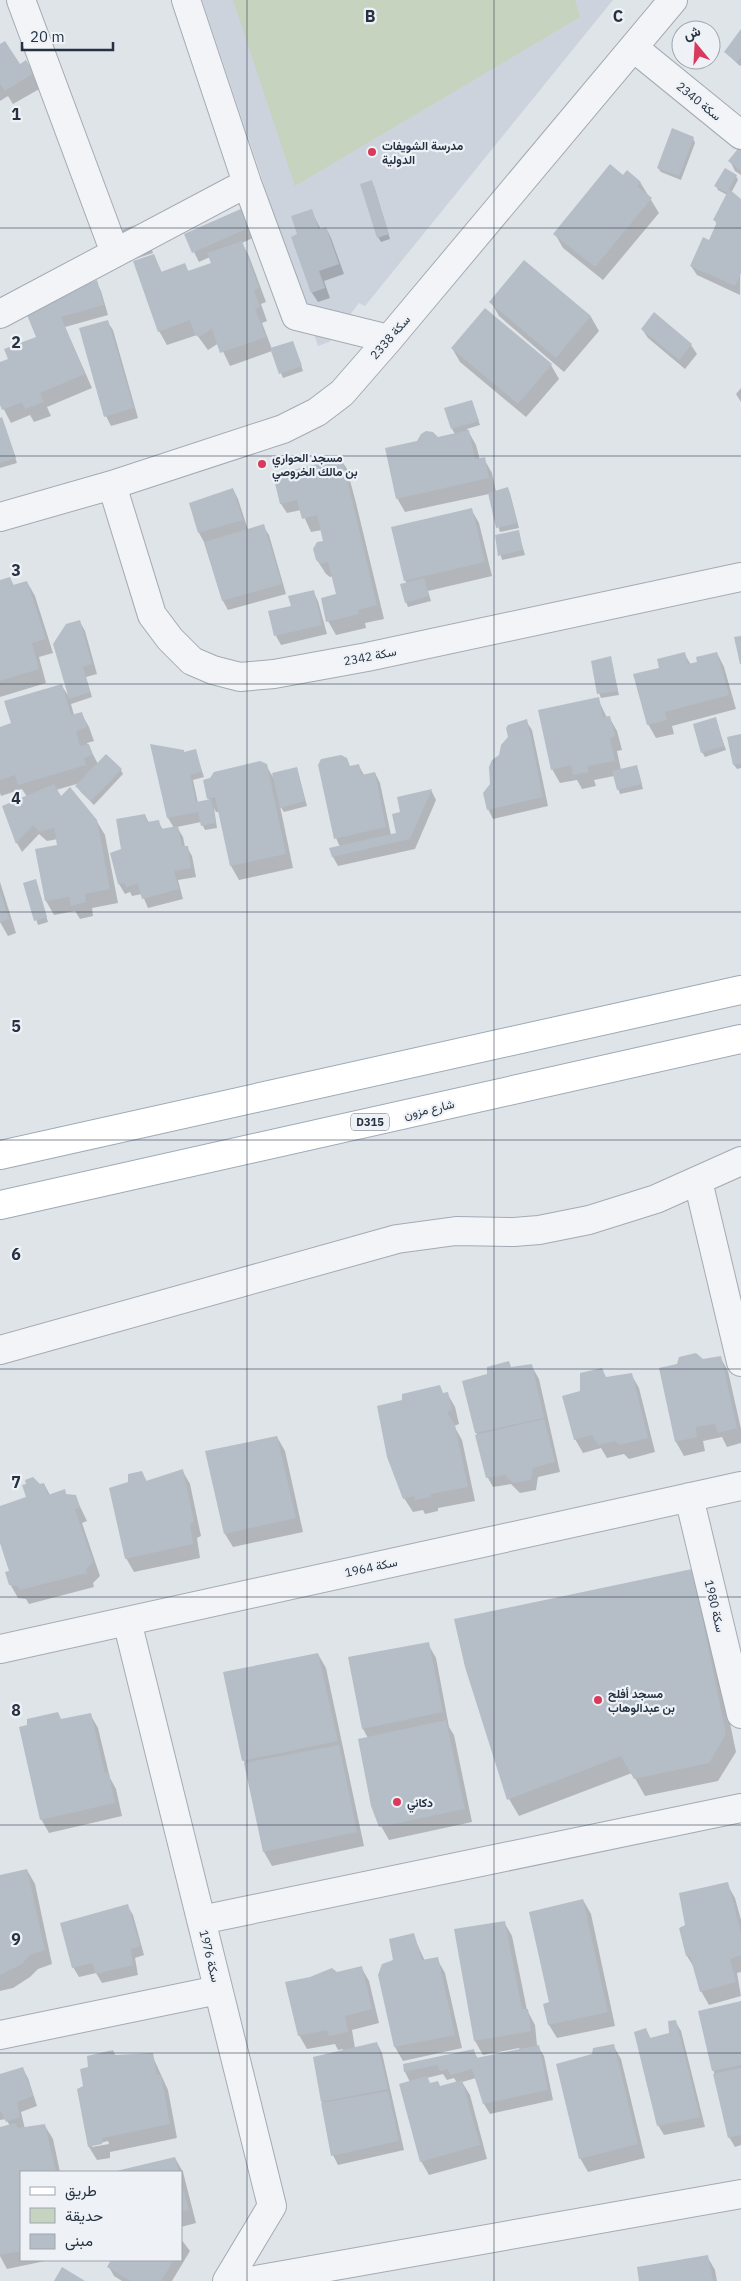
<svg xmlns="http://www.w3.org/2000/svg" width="741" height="2281" font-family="'IBM Plex Sans',Vazirmatn,sans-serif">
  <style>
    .built { fill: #ccd3dc }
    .green { fill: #c6d4bf }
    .shadow { fill: #0003; fill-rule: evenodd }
    .building { fill: #b5bdc7 }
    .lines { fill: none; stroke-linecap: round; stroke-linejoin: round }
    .minor-casing { stroke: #a4abb4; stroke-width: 30 }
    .major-casing { stroke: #9da9b6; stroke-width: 30 }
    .minor { stroke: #f2f4f7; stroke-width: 28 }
    .major { stroke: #fff; stroke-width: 28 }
    .grid { fill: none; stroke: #263242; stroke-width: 1; stroke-opacity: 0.55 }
    .poi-dot { fill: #d9395b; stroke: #eef2f7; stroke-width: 2 }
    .labels { text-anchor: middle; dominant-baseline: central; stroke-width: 4.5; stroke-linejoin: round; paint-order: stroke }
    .shield { fill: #eef2f7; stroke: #626c78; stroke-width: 1 }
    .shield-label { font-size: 11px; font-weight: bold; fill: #263242 }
    .street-label { font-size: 12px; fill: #263242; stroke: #eef2f7 }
    .poi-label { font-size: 12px; font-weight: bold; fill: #263242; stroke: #eef2f7; text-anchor: start }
    .grid-label { font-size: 16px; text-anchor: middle; font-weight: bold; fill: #263242; stroke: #eef2f7; stroke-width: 4.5; stroke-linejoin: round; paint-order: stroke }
  </style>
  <rect width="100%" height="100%" fill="#dfe4e9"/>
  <path class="built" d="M 202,0 L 613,0 L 365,306 L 359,303 L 329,342 L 318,346 Z"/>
  <path class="green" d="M 233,0 L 575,0 L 580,17 L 295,186 Z"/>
  <path class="shadow" d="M 741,31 L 741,65 L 740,66 L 725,52 Z
    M 0,45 L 19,66 L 26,62 L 41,88 L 13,104 L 8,96 L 0,101 Z
    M 693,138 L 695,143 L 681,180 L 661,172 L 658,168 Z
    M 741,148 L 741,175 L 735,171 L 730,161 Z
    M 736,176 L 738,180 L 731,193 L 741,200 L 740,295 L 697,275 L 691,266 L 709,242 L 717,225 L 715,220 L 727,195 L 718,190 L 716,186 Z
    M 624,177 L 640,182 L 659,213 L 603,280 L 563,248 L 555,234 Z
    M 374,186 L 390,239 L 381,242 L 378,237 Z
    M 242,210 L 255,237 L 242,243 L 249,256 L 266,302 L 261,304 L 267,321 L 262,323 L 272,349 L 293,342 L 303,371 L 283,378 L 272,351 L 230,366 L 219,343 L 208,350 L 197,335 L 167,345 L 159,331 L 154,255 L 162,273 L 185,265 L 189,272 L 213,264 L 210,257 L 199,262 L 194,252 Z
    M 311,210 L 321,230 L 326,228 L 331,238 L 344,274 L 324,281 L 330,298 L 318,302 L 312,293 L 293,237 L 299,235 Z
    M 142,223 L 153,253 L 129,261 L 118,231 Z
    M 525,262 L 591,317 L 599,331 L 564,372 L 499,316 L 491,302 Z
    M 96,281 L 101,291 L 108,315 L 65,327 L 92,388 L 47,407 L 51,416 L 34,422 L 30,415 L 11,423 L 0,402 L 0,364 L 9,360 L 37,337 Z
    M 107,321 L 113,330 L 138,418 L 111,426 L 106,416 Z
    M 642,329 L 691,345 L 697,354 L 685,369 L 648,338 Z
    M 452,348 L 551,365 L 559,379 L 526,417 L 460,362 Z
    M 741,388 L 741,402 L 736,394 Z
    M 471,401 L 480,425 L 467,429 L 476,445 L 480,460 L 484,459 L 492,473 L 496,492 L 508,489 L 510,493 L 519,528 L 500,532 L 489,494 L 405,512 L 397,498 L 437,438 L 455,434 L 452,429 Z
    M 2,418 L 17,463 L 0,468 L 0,419 Z
    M 341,460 L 347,469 L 356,503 L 384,619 L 365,623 L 366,628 L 336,635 L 328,621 L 338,595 L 333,576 L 330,577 L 326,574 L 317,560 L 325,541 L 322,530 L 311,532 L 301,510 L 287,513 L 281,504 L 274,476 Z
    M 233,489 L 238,499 L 248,530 L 263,526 L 269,535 L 286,594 L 228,610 L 223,601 L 204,542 L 199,533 Z
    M 471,509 L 479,523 L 492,576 L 428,591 L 431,601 L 408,607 L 406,602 L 407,584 L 405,580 Z
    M 518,531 L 525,555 L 502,560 L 496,536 Z
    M 10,578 L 14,586 L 27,582 L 35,596 L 53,653 L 39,657 L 46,683 L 0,697 L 0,581 Z
    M 313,591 L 318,601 L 327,634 L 281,645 L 276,636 L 292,607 Z
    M 80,622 L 85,631 L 97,674 L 86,677 L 92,697 L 71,704 L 74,715 L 81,713 L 89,727 L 94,741 L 87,743 L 98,764 L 121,770 L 123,774 L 94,805 L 80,791 L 77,786 L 80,783 L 56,790 L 61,798 L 96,820 L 105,835 L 118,903 L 92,908 L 93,916 L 80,919 L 75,911 L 54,915 L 46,901 L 37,850 L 59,846 L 58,839 L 47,841 L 39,834 L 22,852 L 17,843 L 27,797 L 22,789 L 1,796 L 0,793 L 0,734 L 61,685 L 70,698 Z
    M 684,653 L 691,665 L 717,653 L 724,667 L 736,709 L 672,726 L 674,734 L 656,738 L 648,724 L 660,668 Z
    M 610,658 L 619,695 L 601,698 L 599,693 Z
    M 598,699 L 607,718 L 609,717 L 617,731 L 622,750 L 617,751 L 621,770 L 637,767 L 643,789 L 620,794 L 614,776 L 594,780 L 596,786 L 582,789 L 577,780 L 560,783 L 552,769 Z
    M 715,719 L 726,750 L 705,757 L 702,752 Z
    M 526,721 L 532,730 L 548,806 L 493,819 L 488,809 L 491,785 L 500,756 Z
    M 741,735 L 741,768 L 737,769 L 734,765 Z
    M 151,746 L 185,753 L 195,750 L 204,777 L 193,780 L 198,803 L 210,801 L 208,798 L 266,765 L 274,779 L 297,768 L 307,806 L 284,812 L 280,806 L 293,868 L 239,880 L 231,866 L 219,812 L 216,812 L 214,808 L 217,828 L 205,830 L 201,822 L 177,827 L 183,837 L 185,847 L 187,847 L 192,856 L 196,877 L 178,880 L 183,899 L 148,908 L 142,894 L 132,896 L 130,892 L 125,894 L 119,884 L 112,853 L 123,850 L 145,815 L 149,823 L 158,821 L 163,830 L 174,828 L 168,818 Z
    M 359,766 L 364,775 L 375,773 L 380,783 L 391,835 L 397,834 L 402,813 L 431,790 L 436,800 L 415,849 L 338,866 L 333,857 L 340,847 L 336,838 L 351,767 Z
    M 35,880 L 48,922 L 38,925 L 24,883 Z
    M 0,882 L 16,933 L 8,936 L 0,922 Z
    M 720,1357 L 728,1371 L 741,1429 L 741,1443 L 727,1447 L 722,1437 L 703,1441 L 705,1451 L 684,1456 L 676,1442 L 660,1369 Z
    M 508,1362 L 512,1369 L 531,1365 L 539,1379 L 560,1472 L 538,1477 L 536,1490 L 520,1493 L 511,1484 L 493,1487 L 488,1478 L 463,1382 L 488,1375 Z
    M 631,1374 L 639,1388 L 655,1452 L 629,1459 L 624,1454 L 607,1458 L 601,1448 L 583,1453 L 575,1439 L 581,1392 L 606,1379 Z
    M 447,1393 L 455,1407 L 459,1424 L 454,1426 L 462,1440 L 475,1501 L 438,1508 L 438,1511 L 425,1514 L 423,1510 L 413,1512 L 404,1498 L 443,1394 Z
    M 277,1437 L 285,1451 L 303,1532 L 233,1547 L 225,1534 Z
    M 182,1470 L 190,1484 L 201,1536 L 197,1538 L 200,1558 L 134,1572 L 126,1558 L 129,1483 L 142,1472 L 147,1482 Z
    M 44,1484 L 50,1495 L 75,1496 L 87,1521 L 82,1523 L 100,1576 L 93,1583 L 94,1587 L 29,1604 L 26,1599 L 18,1598 L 10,1584 L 11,1572 L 0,1539 L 0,1507 L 28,1498 L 40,1485 Z
    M 692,1570 L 702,1588 L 736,1752 L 718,1781 L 645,1796 L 632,1773 L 519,1816 L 509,1799 Z
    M 428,1644 L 436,1658 L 449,1727 L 454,1735 L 472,1822 L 389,1840 L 381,1826 L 368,1738 L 363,1729 L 349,1658 Z
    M 318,1654 L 326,1668 L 364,1846 L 272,1866 L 264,1852 L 225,1673 Z
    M 90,1714 L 98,1728 L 110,1778 L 116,1789 L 122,1816 L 49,1833 L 41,1819 L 61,1720 Z
    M 27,1870 L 35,1884 L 52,1964 L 38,1969 L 30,1977 L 13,1988 L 0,1991 L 0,1876 Z
    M 727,1884 L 735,1898 L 741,1920 L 741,1972 L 737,1973 L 741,1996 L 709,2005 L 701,1991 L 695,1969 L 687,1956 L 687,1926 Z
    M 583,1900 L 591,1914 L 615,2026 L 557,2038 L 549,2025 L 550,2003 Z
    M 127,1905 L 133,1915 L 144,1955 L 135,1958 L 138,1975 L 102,1983 L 96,1973 L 79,1977 L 73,1967 Z
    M 504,1922 L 512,1936 L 527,2010 L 535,2025 L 537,2045 L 544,2056 L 553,2100 L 490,2114 L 484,2104 L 476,2078 L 462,2082 L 470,2095 L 487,2159 L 429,2175 L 421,2161 L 410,2082 L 405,2072 L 404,2065 L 473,2050 L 478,2059 L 520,2050 L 519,2048 L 483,2055 L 475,2041 ZM 443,2074 L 447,2080 L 454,2078 L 457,2083 L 440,2087 L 430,2084 L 427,2078 Z
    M 413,1935 L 425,1961 L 437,1959 L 445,1973 L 462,2048 L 403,2061 L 395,2047 L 379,1975 L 395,1961 Z
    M 361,1967 L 369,1981 L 379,2023 L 352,2030 L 355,2048 L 377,2043 L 382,2053 L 404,2150 L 338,2165 L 333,2155 L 322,2102 L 343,2049 L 338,2050 L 335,2044 L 307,2049 L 299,2035 L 337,1973 Z
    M 741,2003 L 741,2145 L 735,2147 L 729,2137 L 700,2012 Z
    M 675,2021 L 681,2031 L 705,2127 L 664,2135 L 658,2125 L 646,2030 L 651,2039 L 670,2034 Z
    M 613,2045 L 621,2059 L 645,2158 L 588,2172 L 580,2158 L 593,2055 Z
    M 113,2051 L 116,2056 L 152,2055 L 168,2090 L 177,2138 L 110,2152 L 110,2158 L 97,2160 L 89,2147 L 85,2087 L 89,2068 ZM 108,2141 L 109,2144 L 92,2147 L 92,2145 Z
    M 23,2069 L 28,2078 L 37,2106 L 21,2112 L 25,2129 L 45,2126 L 53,2139 L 60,2172 L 21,2172 L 21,2260 L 50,2260 L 7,2269 L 0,2256 L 0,2128 L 10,2126 L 6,2119 L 0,2120 L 0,2075 Z
    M 175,2158 L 183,2172 L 196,2223 L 181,2227 L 181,2172 L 115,2172 Z
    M 181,2239 L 190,2251 L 172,2281 L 122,2281 L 114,2276 L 109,2267 L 113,2260 L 181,2260 Z
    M 707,2256 L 715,2270 L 717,2281 L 641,2281 Z"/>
  <path class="building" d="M 741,29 L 741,57 L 737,62 L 724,52 Z
    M 5,41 L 20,64 L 26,60 L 34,73 L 5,91 L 0,84 L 0,44 Z
    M 672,128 L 694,137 L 679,176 L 657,168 Z
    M 741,145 L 741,171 L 728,161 Z
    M 610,164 L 623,175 L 627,170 L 641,182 L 637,186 L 652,198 L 595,267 L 553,234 Z
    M 725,168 L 737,175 L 729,189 L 741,199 L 741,273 L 735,286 L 690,266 L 703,237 L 709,240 L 717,222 L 713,220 L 727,193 L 714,186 Z
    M 372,180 L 389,234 L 377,238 L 360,184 Z
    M 243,208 L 251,227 L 192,253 L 184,234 Z
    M 312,209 L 319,229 L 326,227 L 339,264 L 319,271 L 325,288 L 311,293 L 291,237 L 297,234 L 291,216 Z
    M 242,241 L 259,288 L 254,290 L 260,307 L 255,309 L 266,337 L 220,353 L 212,329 L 199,337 L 195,335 L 190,320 L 158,332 L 133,261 L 154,254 L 161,272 L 185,263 L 188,271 L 211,263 L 207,253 Z
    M 524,260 L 591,316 L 556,358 L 489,302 Z
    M 97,280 L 104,305 L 61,317 L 85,374 L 40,393 L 44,402 L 25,409 L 22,402 L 2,410 L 0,405 L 0,362 L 8,359 L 4,349 L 36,337 L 25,310 Z
    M 485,308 L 552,364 L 518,404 L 451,348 Z
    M 654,312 L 692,344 L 679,360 L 641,329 Z
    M 108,320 L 134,408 L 104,417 L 79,328 Z
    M 293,341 L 302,366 L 279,374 L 270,348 Z
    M 472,400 L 479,421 L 451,429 L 444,408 Z
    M 2,417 L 16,458 L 0,463 L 0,418 Z
    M 469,430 L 475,459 L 485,457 L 489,478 L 396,499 L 385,448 L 417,441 L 421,434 L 426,431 L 433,432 L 438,437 Z
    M 342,458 L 377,605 L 358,610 L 359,614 L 326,622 L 321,598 L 336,594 L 328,562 L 321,564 L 316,560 L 313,549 L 317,542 L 323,541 L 317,515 L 302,519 L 297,500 L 280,504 L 273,475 Z
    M 508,487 L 517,523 L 496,528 L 488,493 Z
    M 233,488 L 243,520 L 198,533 L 189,503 Z
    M 472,508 L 485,562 L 404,581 L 391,527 Z
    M 264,524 L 282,584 L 222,601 L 204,542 Z
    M 519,530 L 523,550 L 498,556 L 495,535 Z
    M 10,577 L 13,585 L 27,581 L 46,639 L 32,643 L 39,669 L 0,681 L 0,580 Z
    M 424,578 L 429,596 L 405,603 L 400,584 Z
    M 314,590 L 322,625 L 274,636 L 268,611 L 291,606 L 288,596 Z
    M 80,620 L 92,664 L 83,667 L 90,692 L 69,699 L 53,644 L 66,624 Z
    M 741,636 L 741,664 L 740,664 L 734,637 Z
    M 685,652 L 688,664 L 697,662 L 696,657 L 717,652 L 729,695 L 665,712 L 667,720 L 647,725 L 633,674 L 659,668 L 657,659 Z
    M 611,656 L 618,691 L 597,694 L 591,661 Z
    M 62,684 L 71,715 L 82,712 L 87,727 L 76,731 L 80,746 L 89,744 L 93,755 L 84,758 L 86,765 L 18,785 L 15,775 L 0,780 L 0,727 L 11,723 L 4,701 Z
    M 599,697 L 603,717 L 610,716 L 615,736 L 610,738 L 615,761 L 587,766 L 589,772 L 573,775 L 571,765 L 551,770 L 538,710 Z
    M 716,717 L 724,746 L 701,753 L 693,724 Z
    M 527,719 L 543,797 L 487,810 L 483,793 L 490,784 L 489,767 L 492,760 L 499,755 L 501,745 L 508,737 L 506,728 L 508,725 Z
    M 741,734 L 741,764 L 733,765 L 727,737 Z
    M 150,744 L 184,750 L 184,752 L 196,749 L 202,772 L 190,775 L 196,802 L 211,799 L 216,823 L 201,826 L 198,812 L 167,818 Z
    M 106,754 L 122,769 L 91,801 L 75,786 Z
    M 341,755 L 347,758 L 350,766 L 359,764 L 362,775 L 375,772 L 386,827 L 334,839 L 318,765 L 321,759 Z
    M 260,761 L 267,764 L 286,854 L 230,866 L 215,797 L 207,799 L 203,780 L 210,778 L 214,772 Z
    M 637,765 L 642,784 L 617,790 L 612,771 Z
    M 297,767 L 305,801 L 280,808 L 272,773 Z
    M 54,784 L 61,796 L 70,787 L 97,820 L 110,889 L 85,894 L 86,902 L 71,906 L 69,897 L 45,901 L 35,849 L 57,845 L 54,828 L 40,832 L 33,825 L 16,844 L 2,806 Z
    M 432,789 L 410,839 L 332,857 L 329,848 L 396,833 L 392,814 L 400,812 L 397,797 Z
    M 145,814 L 147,822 L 159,820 L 161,829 L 178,826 L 182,846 L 188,846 L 191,868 L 174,871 L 179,889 L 142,899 L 138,884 L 126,887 L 125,883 L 118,884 L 110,853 L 121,849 L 116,819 Z
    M 36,879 L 47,917 L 34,921 L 23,883 Z
    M 0,891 L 9,919 L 0,922 Z
    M 696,1353 L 703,1359 L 721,1356 L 737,1428 L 718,1433 L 715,1424 L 696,1427 L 697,1437 L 675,1442 L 659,1368 L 677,1364 L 679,1357 Z
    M 509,1361 L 511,1367 L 532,1364 L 544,1418 L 475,1433 L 462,1381 L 487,1374 L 487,1367 Z
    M 602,1368 L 606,1377 L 632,1373 L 648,1438 L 620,1445 L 615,1441 L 598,1445 L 592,1435 L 574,1440 L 562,1396 L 580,1391 L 580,1373 Z
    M 440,1385 L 443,1393 L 448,1392 L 452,1410 L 447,1412 L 455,1425 L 468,1487 L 431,1494 L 431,1497 L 415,1500 L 414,1496 L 403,1499 L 387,1457 L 377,1406 L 402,1400 L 402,1394 Z
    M 544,1419 L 555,1462 L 533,1468 L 531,1480 L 513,1483 L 505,1475 L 486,1478 L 475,1435 Z
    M 277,1436 L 296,1518 L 224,1534 L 205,1451 Z
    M 183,1469 L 194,1522 L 190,1524 L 193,1544 L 125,1559 L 109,1488 L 128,1482 L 128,1474 L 142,1471 L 146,1481 Z
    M 33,1477 L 40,1484 L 44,1483 L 48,1495 L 65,1489 L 66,1494 L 76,1495 L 80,1507 L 75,1509 L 93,1562 L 86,1569 L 87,1573 L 20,1590 L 18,1586 L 9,1585 L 5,1572 L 9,1571 L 0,1543 L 0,1506 L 26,1497 L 22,1485 L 26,1484 L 25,1480 Z
    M 692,1569 L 726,1734 L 709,1763 L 634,1779 L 621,1756 L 507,1800 L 465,1667 L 454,1619 Z
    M 429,1642 L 443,1712 L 362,1729 L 348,1657 Z
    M 318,1653 L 338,1741 L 242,1761 L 223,1672 Z
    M 58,1712 L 61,1719 L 91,1713 L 105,1773 L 109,1773 L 115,1803 L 40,1820 L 19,1727 L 27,1725 L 27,1719 Z
    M 446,1720 L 465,1809 L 379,1827 L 371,1806 L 358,1739 Z
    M 339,1745 L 357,1832 L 263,1852 L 244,1763 Z
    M 27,1869 L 45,1950 L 30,1955 L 22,1964 L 0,1975 L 0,1875 Z
    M 728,1882 L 741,1933 L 741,1955 L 730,1959 L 736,1982 L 700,1992 L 690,1956 L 686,1956 L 679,1928 L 685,1925 L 679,1893 Z
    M 583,1899 L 608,2012 L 548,2025 L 543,2004 L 549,2002 L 529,1912 Z
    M 128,1904 L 140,1946 L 131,1949 L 133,1965 L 96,1974 L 92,1963 L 72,1968 L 60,1923 Z
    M 505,1921 L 522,2009 L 528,2009 L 531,2031 L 474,2041 L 454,1929 Z
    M 414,1933 L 422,1960 L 438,1957 L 455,2035 L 394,2047 L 378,1975 L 382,1964 L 393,1960 L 389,1939 Z
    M 362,1966 L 372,2009 L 345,2016 L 348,2032 L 329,2036 L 327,2030 L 298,2036 L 285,1982 L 310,1977 L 332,1968 L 337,1972 Z
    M 741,2001 L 741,2065 L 712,2071 L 698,2011 Z
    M 676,2020 L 700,2117 L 657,2126 L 634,2032 L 646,2028 L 650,2038 L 669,2033 L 668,2021 Z
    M 377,2042 L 388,2089 L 321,2102 L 313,2057 Z
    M 614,2044 L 638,2144 L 579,2159 L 556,2064 L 592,2054 L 593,2048 Z
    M 539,2045 L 548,2090 L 483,2104 L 472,2069 L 451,2075 L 447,2069 L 440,2071 L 437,2065 L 404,2072 L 403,2064 L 474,2049 L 476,2058 Z
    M 113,2050 L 115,2055 L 153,2053 L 157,2075 L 161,2075 L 170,2124 L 103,2138 L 102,2144 L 88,2147 L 77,2089 L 83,2086 L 80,2069 L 88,2067 L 87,2056 Z
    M 23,2067 L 33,2096 L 17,2102 L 20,2117 L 6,2122 L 0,2110 L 0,2074 Z
    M 741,2068 L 741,2135 L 728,2138 L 713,2074 Z
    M 427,2076 L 430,2083 L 438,2081 L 440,2086 L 462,2080 L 480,2145 L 420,2162 L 399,2084 Z
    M 388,2091 L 399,2141 L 331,2156 L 321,2103 Z
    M 15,2123 L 18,2128 L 45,2124 L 56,2172 L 21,2172 L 21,2251 L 0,2255 L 0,2127 Z
    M 175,2157 L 179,2172 L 112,2172 Z
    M 181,2182 L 189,2210 L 181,2211 Z
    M 708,2255 L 713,2281 L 639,2281 L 637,2267 Z
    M 111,2260 L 174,2260 L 161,2281 L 131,2281 L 107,2267 Z
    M 62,2267 L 85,2281 L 54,2281 Z"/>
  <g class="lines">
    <g class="minor-casing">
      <path id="minor" d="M 21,0 L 115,253
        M 186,0 L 247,183 L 296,316 L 389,339
        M 634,48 L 741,135
        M 0,314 L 247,183
        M 112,485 L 152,615 L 170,639 L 192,661 L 213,670 L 240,677 L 274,674 L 367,657 L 741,577
        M 0,517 L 112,485 L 283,429 L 317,412 L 342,393 L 389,339 L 673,0
        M 698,1181 L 741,1362
        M 0,1350 L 397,1239 L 456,1231 L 514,1232 L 539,1230 L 589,1220 L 656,1199 L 741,1161
        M 689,1497 L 741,1714
        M 127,1621 L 272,2206 L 227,2281
        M 0,1649 L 741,1486
        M 201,1920 L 741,1808
        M 0,2035 L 218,1990
        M 250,2281 L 741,2194"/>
    </g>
    <g class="major-casing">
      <path id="major" d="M 0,1155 L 741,990
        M 0,1205 L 741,1039"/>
    </g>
    <use href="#minor" class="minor"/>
    <use href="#major" class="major"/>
  </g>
  <path class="grid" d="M 247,0 L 247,2281M 494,0 L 494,2281M 0,228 L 741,228M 0,456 L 741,456M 0,684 L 741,684M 0,912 L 741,912M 0,1140 L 741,1140M 0,1369 L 741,1369M 0,1597 L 741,1597M 0,1825 L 741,1825M 0,2053 L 741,2053"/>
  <g class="poi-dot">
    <circle cx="372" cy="152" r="5"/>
    <circle cx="262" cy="464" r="5"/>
    <circle cx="598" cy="1700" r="5"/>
    <circle cx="397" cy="1802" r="5"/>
  </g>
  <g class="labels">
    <rect class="shield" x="351" y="1113.5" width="38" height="17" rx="4"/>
    <g class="shield-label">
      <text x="370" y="1122">D315</text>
    </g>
    <g class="street-label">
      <text transform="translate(699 101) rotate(39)">سكة 2340</text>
      <text transform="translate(390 337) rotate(-49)">سكة 2338</text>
      <text transform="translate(370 656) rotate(-11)">سكة 2342</text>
      <text transform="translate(429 1109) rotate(-13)">شارع مزون</text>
      <text transform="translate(371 1567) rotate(-12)">سكة 1964</text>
      <text transform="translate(715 1606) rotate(77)">سكة 1980</text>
      <text transform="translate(210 1956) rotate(76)">سكة 1976</text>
    </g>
    <g class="poi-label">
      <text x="382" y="145">مدرسة الشويفات<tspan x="382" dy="14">الدولية</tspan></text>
      <text x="272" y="457">مسجد الحواري<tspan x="272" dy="14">بن مالك الخروصي</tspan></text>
      <text x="608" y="1693">مسجد أفلح<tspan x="608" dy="14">بن عبدالوهاب</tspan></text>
      <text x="407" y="1802">دكاني</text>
    </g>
  </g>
  <g class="grid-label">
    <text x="370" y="22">B</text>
    <text x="618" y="22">C</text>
    <text x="16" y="120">1</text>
    <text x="16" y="348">2</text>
    <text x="16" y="576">3</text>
    <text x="16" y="804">4</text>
    <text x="16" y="1032">5</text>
    <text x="16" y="1260">6</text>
    <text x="16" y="1488">7</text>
    <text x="16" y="1716">8</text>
    <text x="16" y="1945">9</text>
  </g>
  <rect x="20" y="2171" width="162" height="90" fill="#eef2f7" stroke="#9ea5af"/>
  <rect x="30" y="2187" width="25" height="8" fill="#ffffff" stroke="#9ea5af"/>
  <text x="65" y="2196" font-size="15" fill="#263242">طريق</text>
  <rect x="30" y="2208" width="25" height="15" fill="#c6d4bf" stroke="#9ea5af"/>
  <text x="65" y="2221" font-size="15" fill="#263242">حديقة</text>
  <rect x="30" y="2234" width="25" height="15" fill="#b5bdc7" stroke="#9ea5af"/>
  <text x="65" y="2246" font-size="15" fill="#263242">مبنى</text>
  <g transform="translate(696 45) rotate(342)"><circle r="24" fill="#eef2f7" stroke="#9ea5af"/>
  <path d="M0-4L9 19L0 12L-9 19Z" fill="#d9395b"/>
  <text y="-8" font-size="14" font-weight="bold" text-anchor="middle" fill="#263242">ش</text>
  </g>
  <path d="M22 42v8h91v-8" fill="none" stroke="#263242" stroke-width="2.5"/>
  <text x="30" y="42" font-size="15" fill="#263242" stroke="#eef2f7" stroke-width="4" paint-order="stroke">20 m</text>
</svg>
